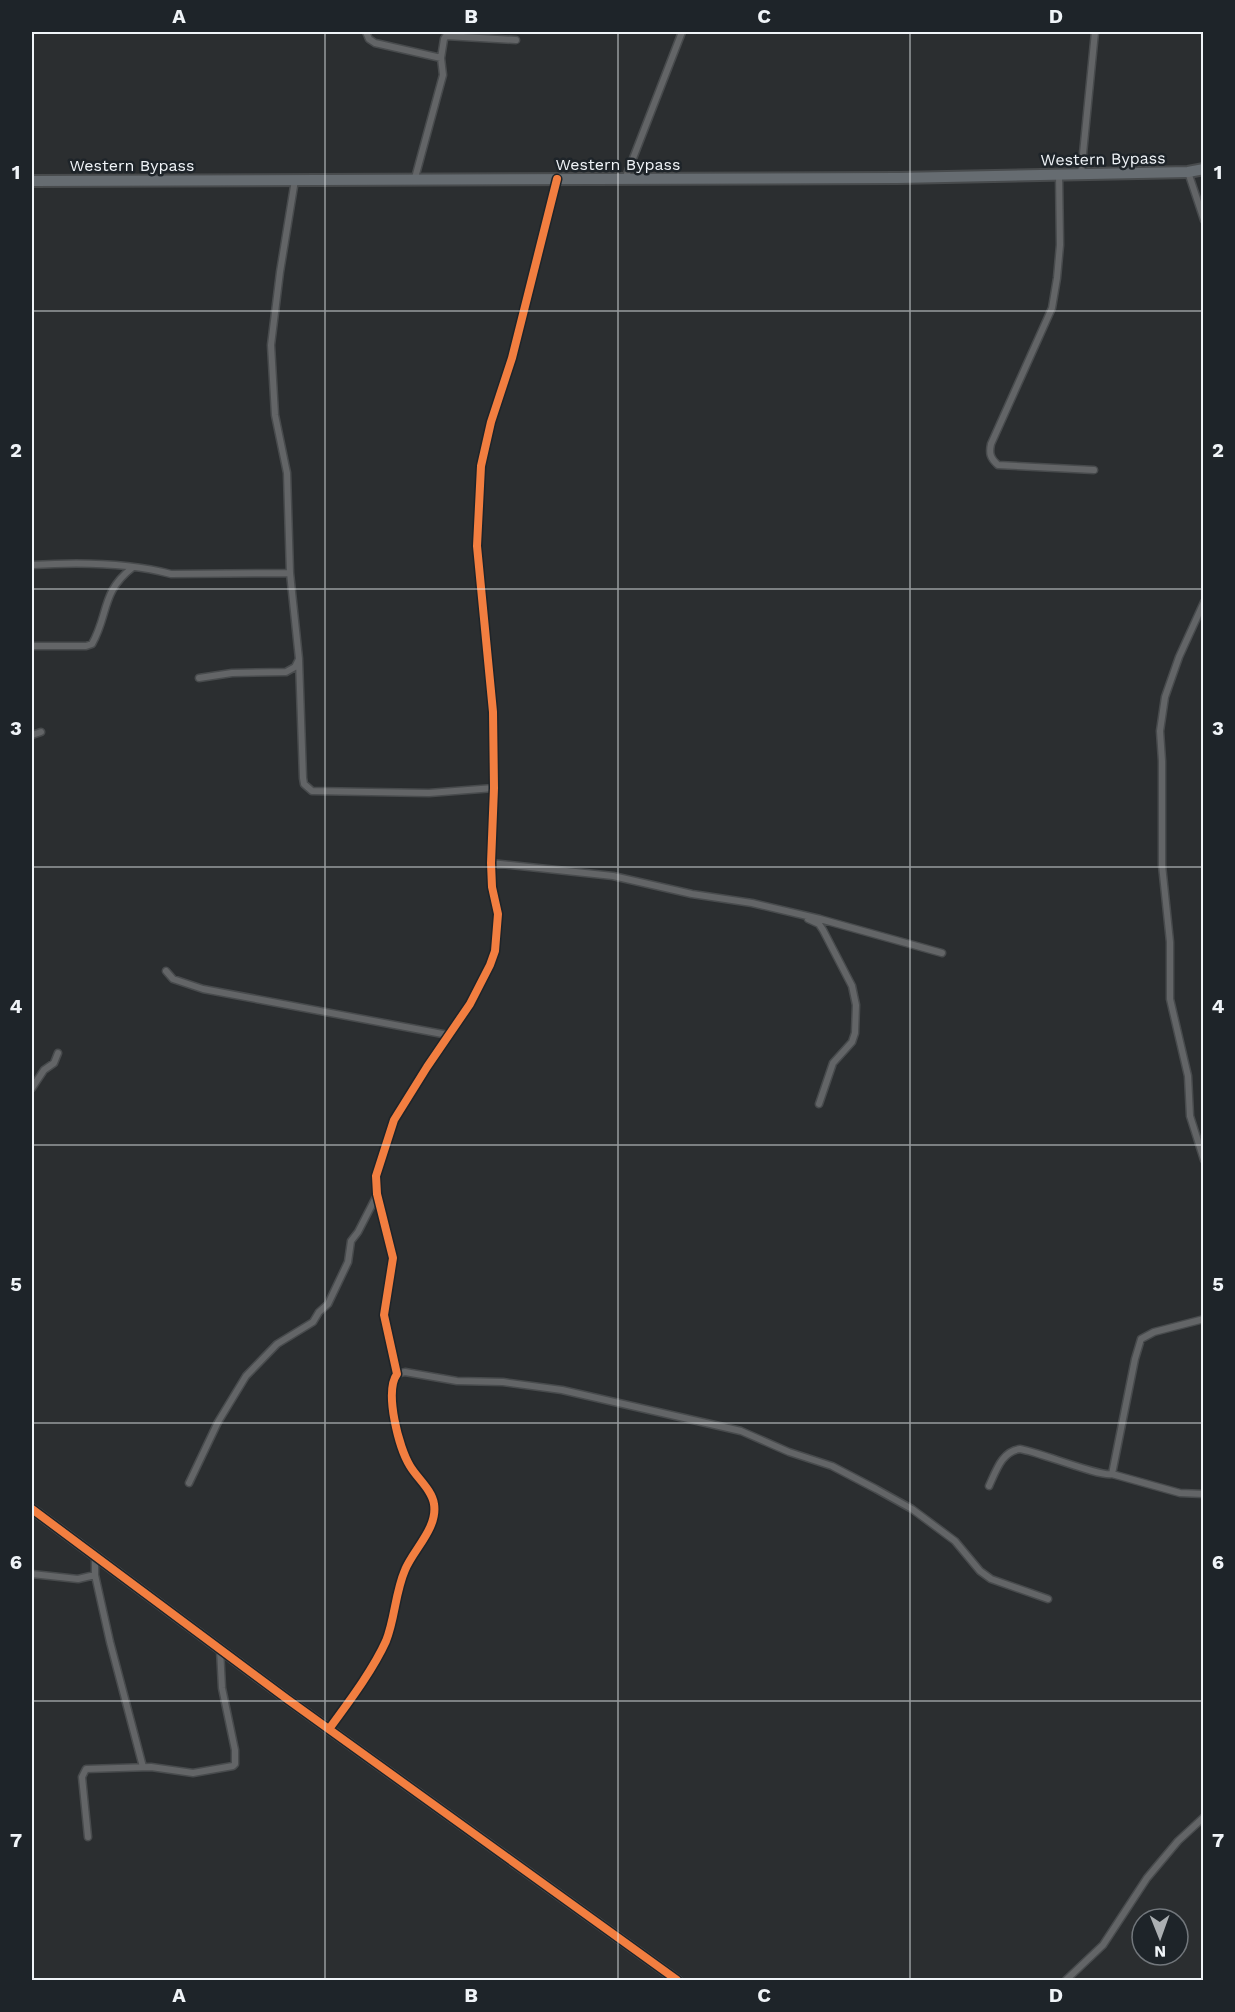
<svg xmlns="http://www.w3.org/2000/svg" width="1235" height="2012" font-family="'Work Sans',sans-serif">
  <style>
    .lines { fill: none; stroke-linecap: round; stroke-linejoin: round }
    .street-casing { stroke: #484b4d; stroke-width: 9 }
    .secondary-casing { stroke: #484b4d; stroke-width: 12 }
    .primary-casing { stroke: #484b4d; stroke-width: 14 }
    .street { stroke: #636567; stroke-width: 6 }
    .secondary { stroke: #64696c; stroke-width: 9 }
    .primary { stroke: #666c71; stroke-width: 10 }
    .cycleway-casing { stroke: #1e2429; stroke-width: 11 }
    .cycleway { stroke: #f27e40; stroke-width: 8 }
    .grid { fill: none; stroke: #f0f4f8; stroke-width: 1.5; stroke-opacity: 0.55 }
    .labels { text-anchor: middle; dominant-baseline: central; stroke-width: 5; stroke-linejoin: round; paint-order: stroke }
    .street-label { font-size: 16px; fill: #f0f4f8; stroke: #1e2429 }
    .neatline { fill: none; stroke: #f0f4f8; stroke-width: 2 }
    .grid-label { font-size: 20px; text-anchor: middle; font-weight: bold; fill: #f0f4f8 }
  </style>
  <rect width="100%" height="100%" fill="#2b2e30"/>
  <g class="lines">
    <g class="street-casing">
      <path id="street" d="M 366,32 L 369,39 L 375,43 L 441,58 L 443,75 L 415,178
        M 441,58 L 444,39 L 446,36 L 516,40
        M 1188,172 L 1204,220
        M 1059,174 L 1060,245 L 1057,278 L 1052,308 L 991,444 C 989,453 990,458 998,465 L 1094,470
        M 1081,174 L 1095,32
        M 625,179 L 682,32
        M 32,565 C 78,562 126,562 171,574 L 290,573
        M 1204,602 L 1179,657 L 1165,697 L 1160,731 L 1162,761 L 1162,865 L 1170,942 L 1170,999 L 1188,1076 L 1190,1116 L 1204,1160
        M 32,646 L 86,646 L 92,644 C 109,614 101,592 132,568
        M 299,660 L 303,778 L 304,784 L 312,791 L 429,793 L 494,788
        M 199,678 L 232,673 L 286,672 L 295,667 L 299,659 L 290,573 L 287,473 L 275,415 L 271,345 L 280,272 L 295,180
        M 32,735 L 41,732
        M 491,863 L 613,876 L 692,894 L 752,903 L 820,919 L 942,953
        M 808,919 L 819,924 L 823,930 L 852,986 L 856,1005 L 855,1033 L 852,1042 L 833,1063 L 819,1104
        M 166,971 L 173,979 L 203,989 L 448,1035
        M 32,1088 L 44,1070 L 54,1063 L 58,1053
        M 397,1374 L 405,1372 L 457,1381 L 503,1382 L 562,1390 L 741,1431 L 789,1452 L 832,1466 L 876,1489 L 912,1509 L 955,1541 L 980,1571 L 991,1579 L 1048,1599
        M 1112,1474 L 1180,1493 L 1204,1494
        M 189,1483 L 218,1422 L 246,1376 L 277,1344 L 313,1322 L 319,1312 L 328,1304 L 348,1262 L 351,1241 L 358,1232 L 377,1195
        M 989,1486 C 996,1471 1002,1451 1020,1449 C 1039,1452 1100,1477 1112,1474 L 1135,1359 L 1141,1339 L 1154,1332 L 1204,1319
        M 95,1556 L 95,1575 L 110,1642 L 143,1767
        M 32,1574 L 78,1579 L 95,1575
        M 329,1729 C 348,1703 373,1670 386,1641 C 395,1619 395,1593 405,1570 C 413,1550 438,1528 434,1504 C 432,1490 417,1478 410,1466 C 399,1448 384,1392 397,1374 L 384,1315 L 393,1258 L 377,1194 L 376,1176 L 394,1120 L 427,1067 L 470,1004 L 490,965 L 495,951 L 498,914 L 492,887 L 491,863 L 494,788 L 493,712 L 477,546 L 481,466 L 491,422 L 512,358 L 557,179
        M 88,1837 L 82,1777 L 86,1769 L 151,1767 L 193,1773 L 233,1766 L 235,1764 L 235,1750 L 222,1688 L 220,1649
        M 1066,1980 L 1103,1945 L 1147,1878 L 1178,1841 L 1204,1817"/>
    </g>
    <g class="secondary-casing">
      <path id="secondary" d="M 32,1509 L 287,1699 L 677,1980"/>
    </g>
    <g class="primary-casing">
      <path id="primary" d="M 32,181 L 898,178 L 1188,172 L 1204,169"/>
    </g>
    <use href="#street" class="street"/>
    <use href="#secondary" class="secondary"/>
    <use href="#primary" class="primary"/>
    <g class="cycleway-casing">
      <path id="cycleway" d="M 32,1509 L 287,1699 L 677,1980
        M 329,1729 C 348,1703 373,1670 386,1641 C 395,1619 395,1593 405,1570 C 413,1550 438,1528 434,1504 C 432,1490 417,1478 410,1466 C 399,1448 384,1392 397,1374 L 384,1315 L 393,1258 L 377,1194 L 376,1176 L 394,1120 L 427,1067 L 470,1004 L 490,965 L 495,951 L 498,914 L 492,887 L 491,863 L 494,788 L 493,712 L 477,546 L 481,466 L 491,422 L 512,358 L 557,179"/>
    </g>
    <use href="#cycleway" class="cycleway"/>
  </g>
  <path class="grid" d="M 325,32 L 325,1980M 618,32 L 618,1980M 910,32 L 910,1980M 32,311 L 1204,311M 32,589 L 1204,589M 32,867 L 1204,867M 32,1145 L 1204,1145M 32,1423 L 1204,1423M 32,1701 L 1204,1701"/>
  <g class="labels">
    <g class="street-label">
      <text transform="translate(1103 159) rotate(-1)">Western Bypass</text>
      <text x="618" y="164">Western Bypass</text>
      <text x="132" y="165">Western Bypass</text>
    </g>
  </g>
  <rect width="1235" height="2012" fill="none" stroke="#1e2429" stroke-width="66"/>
  <g transform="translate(1160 1937) rotate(179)"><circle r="28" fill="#1e2429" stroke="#72777c" stroke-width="1.5"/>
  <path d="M0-4.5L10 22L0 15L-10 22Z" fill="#abafb2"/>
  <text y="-9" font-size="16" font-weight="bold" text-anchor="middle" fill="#f0f4f8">N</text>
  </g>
  <rect x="33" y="33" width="1169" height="1946" class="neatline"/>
  <g class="grid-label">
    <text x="179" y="23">A</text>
    <text x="471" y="23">B</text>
    <text x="764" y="23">C</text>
    <text x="1056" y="23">D</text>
    <text x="16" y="179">1</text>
    <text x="1218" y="179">1</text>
    <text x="16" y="457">2</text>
    <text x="1218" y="457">2</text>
    <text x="16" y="735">3</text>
    <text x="1218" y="735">3</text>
    <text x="16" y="1013">4</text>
    <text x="1218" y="1013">4</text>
    <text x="16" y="1291">5</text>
    <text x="1218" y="1291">5</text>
    <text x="16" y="1569">6</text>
    <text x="1218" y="1569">6</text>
    <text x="16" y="1847">7</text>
    <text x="1218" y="1847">7</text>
    <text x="179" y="2002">A</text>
    <text x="471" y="2002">B</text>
    <text x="764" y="2002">C</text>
    <text x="1056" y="2002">D</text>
  </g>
</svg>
